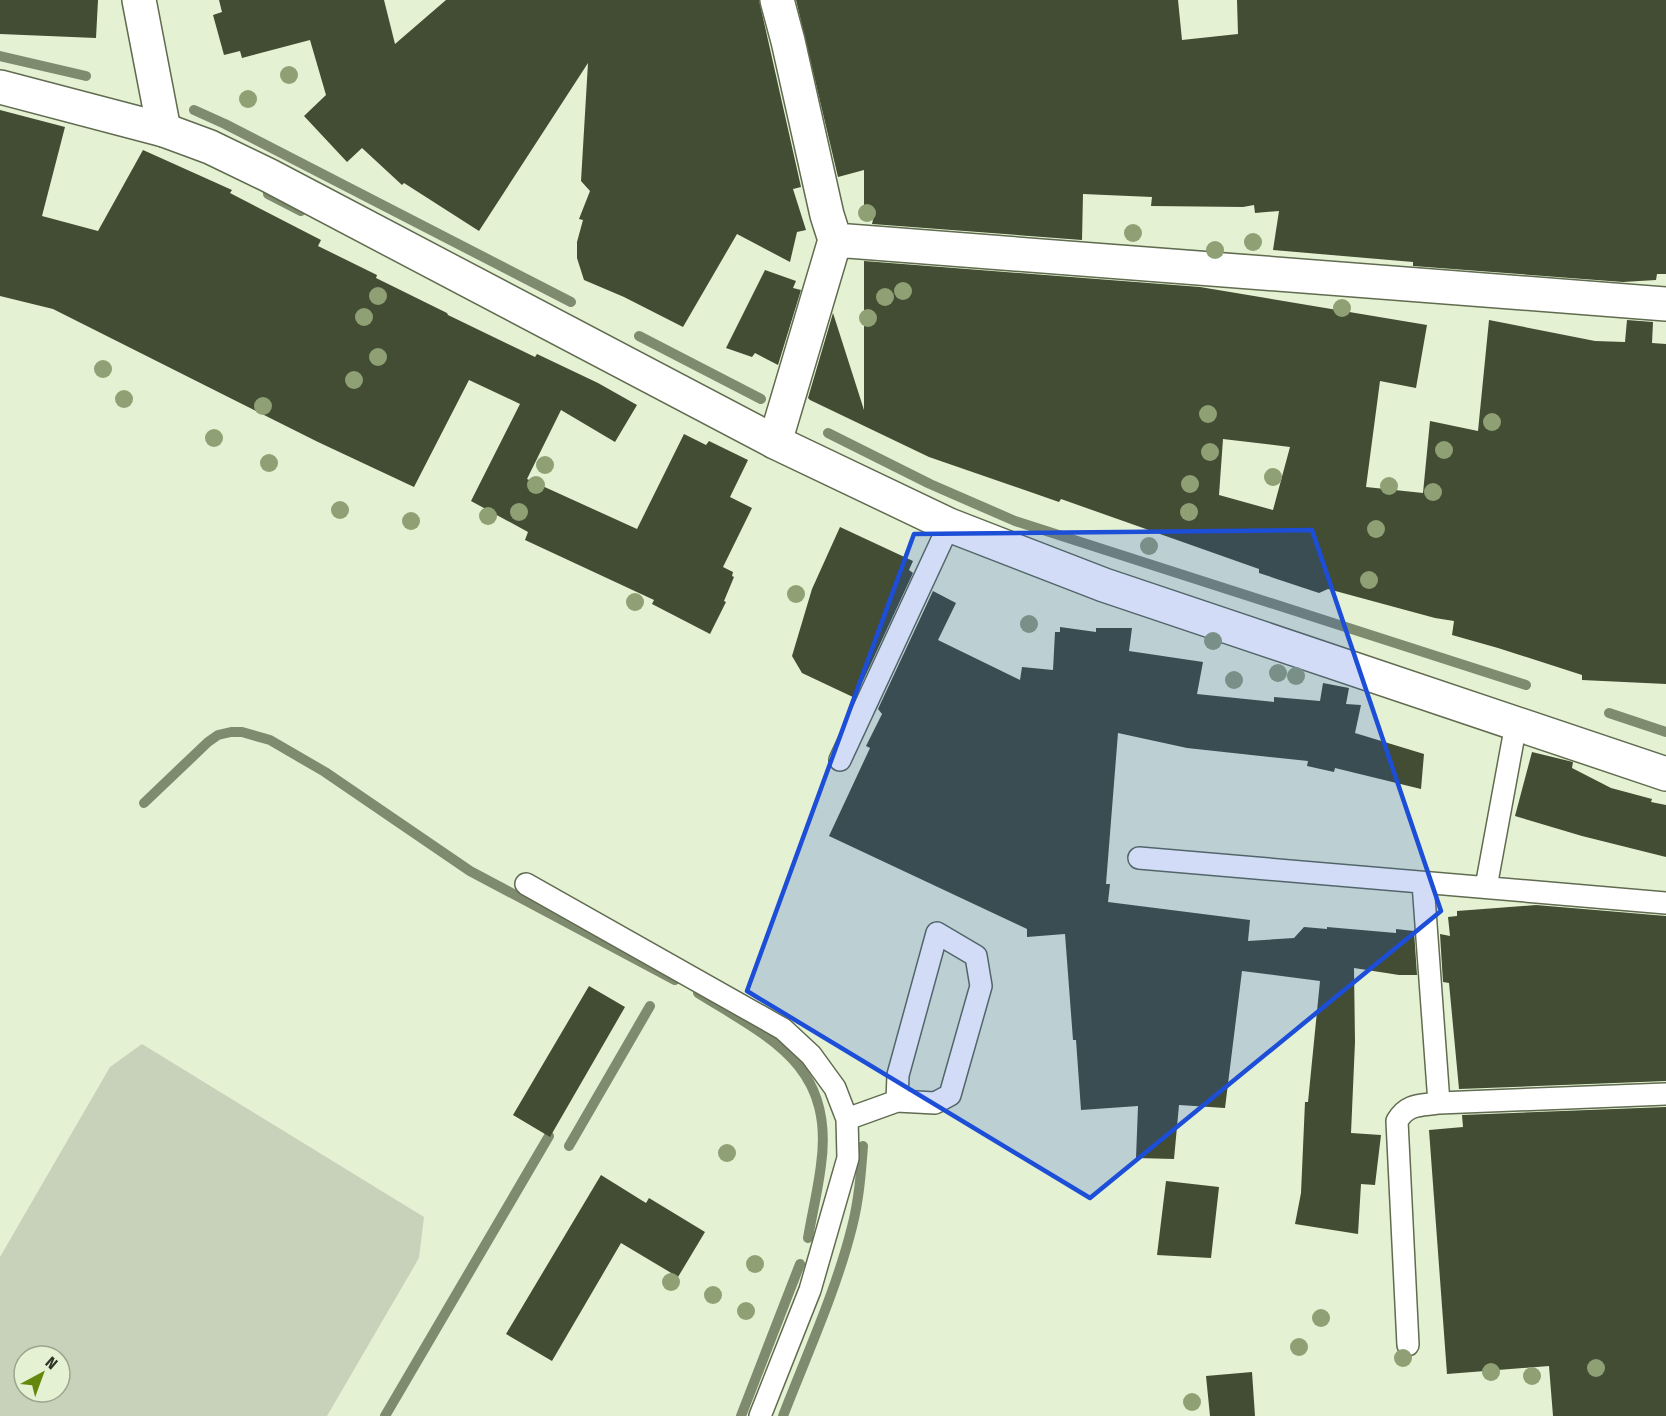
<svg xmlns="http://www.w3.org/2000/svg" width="1666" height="1416" font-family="'Fira Sans Condensed',sans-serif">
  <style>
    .green { fill: #c8d2bb; fill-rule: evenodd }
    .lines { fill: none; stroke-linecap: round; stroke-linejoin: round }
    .stream { stroke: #7f8b6e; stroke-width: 10 }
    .building { fill: #424d33; fill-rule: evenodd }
    .service-casing { stroke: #606b50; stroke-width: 24 }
    .minor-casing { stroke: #606b50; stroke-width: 36 }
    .tertiary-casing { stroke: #606b50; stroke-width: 36 }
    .service { stroke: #fff; stroke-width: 21 }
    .minor { stroke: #fff; stroke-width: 33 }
    .tertiary { stroke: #fff; stroke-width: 33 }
    .tree { fill: #8fa074 }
    .marked { fill: #1d4ed8; fill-opacity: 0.2; stroke: #1d4ed8; stroke-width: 4.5; stroke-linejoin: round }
  </style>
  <rect width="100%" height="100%" fill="#e4f1d2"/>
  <path class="green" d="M 142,1044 L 424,1217 L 419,1258 L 327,1416 L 0,1416 L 0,1257 L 110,1067 ZM 24,1356 L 60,1356 L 60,1392 L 24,1392 Z"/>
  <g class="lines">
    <path class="stream" d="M 0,56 L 86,76
      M 194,110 L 225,124 L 571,302
      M 268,194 L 301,211
      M 639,336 L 761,399
      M 828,433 L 930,484 L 1015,521 L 1526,685
      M 1609,713 L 1666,732
      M 144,803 L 208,742 L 218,735 L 231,732 L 242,732 L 270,740 L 325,772 L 470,871 L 675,980
      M 698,993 C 770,1038 835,1065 821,1165 C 818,1190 812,1214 808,1238
      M 569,1146 L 650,1006
      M 385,1416 L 549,1136
      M 741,1416 L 800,1264
      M 783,1416 C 807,1354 836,1291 852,1227 C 859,1200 861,1173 863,1146"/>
  </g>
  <path class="building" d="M 0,0 L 98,0 L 96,38 L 0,34 Z
    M 219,0 L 384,0 L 395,44 L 446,0 L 759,0 L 801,187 L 793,189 L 806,230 L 797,232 L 790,262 L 737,234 L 683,327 L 624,297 L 584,280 L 577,258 L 577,242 L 583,220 L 579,219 L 590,191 L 581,181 L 588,63 L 479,231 L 404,183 L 402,185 L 362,148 L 347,162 L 304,116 L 326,95 L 310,40 L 242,58 L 240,51 L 224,55 L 213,15 L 222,12 Z
    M 796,0 L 1178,0 L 1182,40 L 1238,34 L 1237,0 L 1666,0 L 1666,274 L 1657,274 L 1656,280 L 1623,282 L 1413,266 L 1413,262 L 1273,250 L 1279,211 L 1255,213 L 1254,205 L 1243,207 L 1151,206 L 1152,197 L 1083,194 L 1082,240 L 872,224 L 875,211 L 864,214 L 864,170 L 838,177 Z
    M 0,110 L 65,127 L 42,216 L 98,231 L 143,150 L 232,190 L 230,193 L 321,240 L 318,246 L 377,275 L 376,278 L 447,313 L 448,315 L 535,357 L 537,354 L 598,383 L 637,405 L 615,442 L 561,410 L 527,479 L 637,529 L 684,434 L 706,445 L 709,441 L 748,460 L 730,497 L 752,508 L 723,567 L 733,572 L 732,576 L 734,577 L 724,601 L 726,602 L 710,634 L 652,604 L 654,600 L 525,540 L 528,532 L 471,501 L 520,404 L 469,380 L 414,487 L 318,442 L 53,309 L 0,296 Z
    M 864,261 L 1200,287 L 1427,325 L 1416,388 L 1380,381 L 1366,487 L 1423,493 L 1430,421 L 1478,431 L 1489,320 L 1595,341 L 1625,342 L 1627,320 L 1653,322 L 1652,343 L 1666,344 L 1666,684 L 1582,680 L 1582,675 L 1498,648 L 1452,635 L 1454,621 L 1435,618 L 1328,589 L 1319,593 L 1259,573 L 1259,569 L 1061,499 L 1059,502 L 929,457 L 810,400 L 808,398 L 833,313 L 864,410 ZM 1223,439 L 1290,447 L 1273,510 L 1219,495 Z
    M 765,270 L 796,281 L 793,288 L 801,290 L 778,365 L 755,353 L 752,357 L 726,348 Z
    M 840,527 L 913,561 L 909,570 L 913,573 L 855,698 L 802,673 L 792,656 L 812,589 Z
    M 933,591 L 956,603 L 938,640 L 1020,680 L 1022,667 L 1053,670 L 1055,632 L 1060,632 L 1060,627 L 1096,632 L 1096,628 L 1132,628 L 1129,651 L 1203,662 L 1197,694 L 1274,702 L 1274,697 L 1320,701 L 1323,683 L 1349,688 L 1346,704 L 1361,705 L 1355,733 L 1424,754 L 1421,789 L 1335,768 L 1334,772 L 1307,766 L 1308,761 L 1187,748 L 1118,733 L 1106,884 L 1110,884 L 1108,902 L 1250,920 L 1248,941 L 1294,938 L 1304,927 L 1327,929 L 1327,927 L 1396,933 L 1396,929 L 1414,931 L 1417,975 L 1399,975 L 1354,968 L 1355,1042 L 1351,1133 L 1381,1135 L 1375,1185 L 1361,1184 L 1358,1234 L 1295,1224 L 1301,1193 L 1305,1102 L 1308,1102 L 1320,981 L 1242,971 L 1225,1108 L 1179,1105 L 1174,1159 L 1136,1158 L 1138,1106 L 1081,1110 L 1076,1040 L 1073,1040 L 1065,934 L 1027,937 L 1027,929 L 829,836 L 870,748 L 866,746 L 882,714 L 878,709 Z
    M 1532,752 L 1573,762 L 1572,768 L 1611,788 L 1652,799 L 1651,802 L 1666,805 L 1666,857 L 1582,836 L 1515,816 Z
    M 1536,905 L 1666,916 L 1666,1081 L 1459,1089 L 1449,983 L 1443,982 L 1440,934 L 1450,936 L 1448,917 L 1457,916 L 1457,911 Z
    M 589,986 L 625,1007 L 550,1137 L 513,1115 Z
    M 1666,1107 L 1666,1416 L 1553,1416 L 1549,1366 L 1447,1374 L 1429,1130 L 1463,1127 L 1462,1115 Z
    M 601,1175 L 646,1203 L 649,1198 L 705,1232 L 678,1277 L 621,1243 L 552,1361 L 506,1334 Z
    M 1166,1181 L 1219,1187 L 1211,1258 L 1157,1255 Z
    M 1252,1372 L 1255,1416 L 1210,1416 L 1206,1376 Z"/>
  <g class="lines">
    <g class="service-casing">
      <path id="service" d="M 840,760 L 949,525
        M 1139,858 L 1666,903
        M 1423,883 L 1439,1103
        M 526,884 L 783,1029 L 811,1055 L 835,1088 L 847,1119 L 848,1158 L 810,1290 L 760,1416
        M 1486,887 L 1516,724
        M 847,1119 L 897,1101 L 935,1103 L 950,1095 L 981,986 L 976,956 L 937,933 L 898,1075 L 897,1101
        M 1408,1345 L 1397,1121 C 1408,1103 1420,1106 1439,1103 L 1666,1094"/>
    </g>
    <g class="minor-casing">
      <path id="minor" d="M 139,0 L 164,130
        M 835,240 L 1666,304
        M 775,442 L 835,240 L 827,215 L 788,41 L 777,0"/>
    </g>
    <g class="tertiary-casing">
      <path id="tertiary" d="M 0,87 L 164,130 L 210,147 L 268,175 L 775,442 L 949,525 L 1104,585 L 1666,774"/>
    </g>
    <use href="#service" class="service"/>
    <use href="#minor" class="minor"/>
    <use href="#tertiary" class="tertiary"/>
  </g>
  <g class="tree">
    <circle cx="289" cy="75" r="9"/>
    <circle cx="248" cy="99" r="9"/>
    <circle cx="867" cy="213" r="9"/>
    <circle cx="1133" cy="233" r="9"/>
    <circle cx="1253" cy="242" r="9"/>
    <circle cx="1215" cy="250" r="9"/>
    <circle cx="903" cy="291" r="9"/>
    <circle cx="378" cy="296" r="9"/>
    <circle cx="885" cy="297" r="9"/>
    <circle cx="1342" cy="308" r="9"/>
    <circle cx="364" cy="317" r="9"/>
    <circle cx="868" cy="318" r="9"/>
    <circle cx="378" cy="357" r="9"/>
    <circle cx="103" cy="369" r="9"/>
    <circle cx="354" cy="380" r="9"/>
    <circle cx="124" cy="399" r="9"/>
    <circle cx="263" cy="406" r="9"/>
    <circle cx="1208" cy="414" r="9"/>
    <circle cx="1492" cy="422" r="9"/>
    <circle cx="214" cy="438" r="9"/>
    <circle cx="1444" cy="450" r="9"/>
    <circle cx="1210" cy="452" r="9"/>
    <circle cx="269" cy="463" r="9"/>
    <circle cx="545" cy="465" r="9"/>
    <circle cx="1273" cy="477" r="9"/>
    <circle cx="1190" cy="484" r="9"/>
    <circle cx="536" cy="485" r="9"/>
    <circle cx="1389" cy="486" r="9"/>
    <circle cx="1433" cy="492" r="9"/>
    <circle cx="340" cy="510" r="9"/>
    <circle cx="519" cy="512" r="9"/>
    <circle cx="1189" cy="512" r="9"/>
    <circle cx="488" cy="516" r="9"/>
    <circle cx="411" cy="521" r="9"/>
    <circle cx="1376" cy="529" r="9"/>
    <circle cx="1149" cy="546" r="9"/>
    <circle cx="1369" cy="580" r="9"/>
    <circle cx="796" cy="594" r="9"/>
    <circle cx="635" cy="602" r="9"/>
    <circle cx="1029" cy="624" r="9"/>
    <circle cx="1213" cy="641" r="9"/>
    <circle cx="1278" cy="673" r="9"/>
    <circle cx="1296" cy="676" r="9"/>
    <circle cx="1234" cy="680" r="9"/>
    <circle cx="727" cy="1153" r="9"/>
    <circle cx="755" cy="1264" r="9"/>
    <circle cx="671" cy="1282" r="9"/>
    <circle cx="713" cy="1295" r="9"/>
    <circle cx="746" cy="1311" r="9"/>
    <circle cx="1321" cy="1318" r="9"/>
    <circle cx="1299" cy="1347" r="9"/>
    <circle cx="1403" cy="1358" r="9"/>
    <circle cx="1596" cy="1368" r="9"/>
    <circle cx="1491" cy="1372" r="9"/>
    <circle cx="1532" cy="1376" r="9"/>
    <circle cx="1192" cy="1402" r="9"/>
  </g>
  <path class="marked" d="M 1312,530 L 1441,911 L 1090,1198 L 747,991 L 914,534 Z"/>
  <g transform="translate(42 1374) rotate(41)"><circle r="28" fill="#e4f1d2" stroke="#9ba58e" stroke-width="1.5"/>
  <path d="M0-4.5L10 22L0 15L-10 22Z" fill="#64880b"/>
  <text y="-9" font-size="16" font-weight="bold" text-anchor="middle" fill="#2e3327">N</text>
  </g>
</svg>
